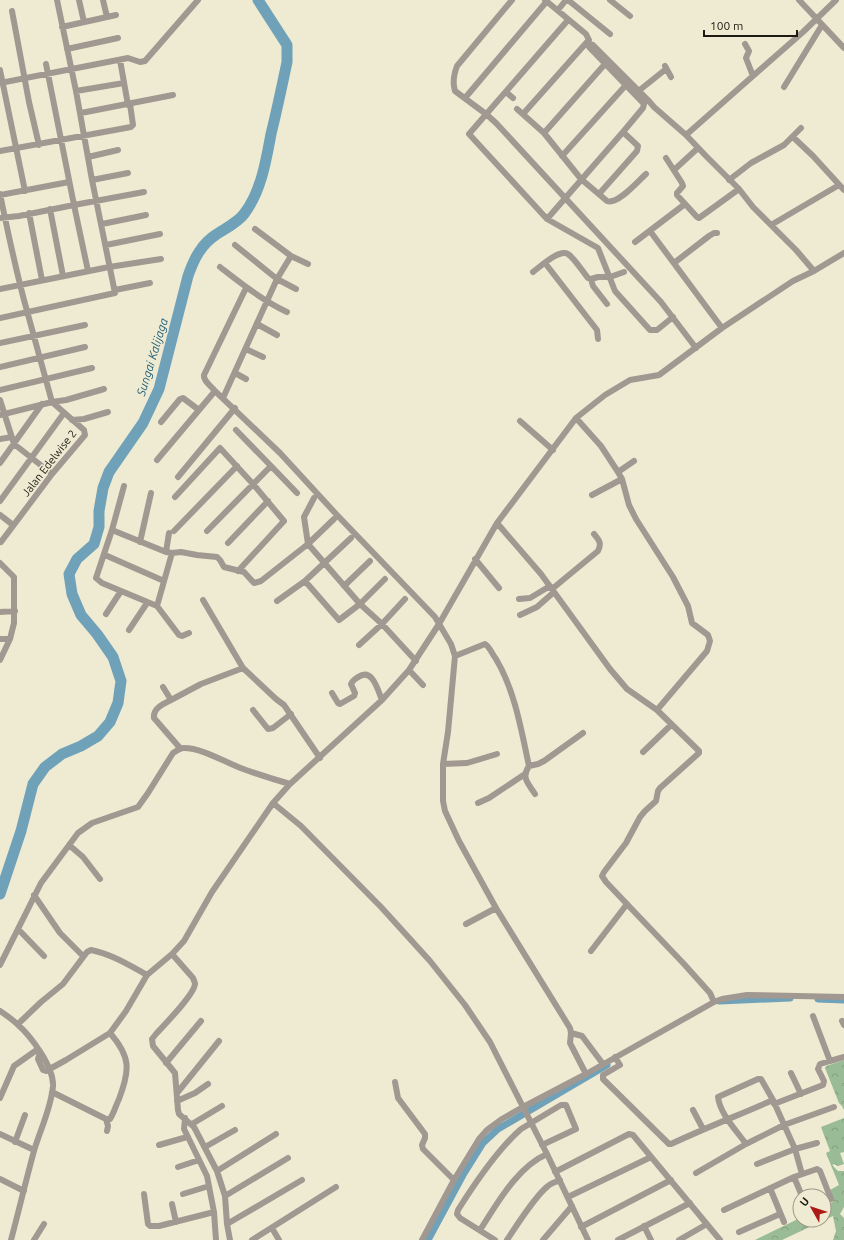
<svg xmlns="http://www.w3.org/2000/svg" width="844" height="1240" font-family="Ubuntu,sans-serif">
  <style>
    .forest { fill: url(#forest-crowns) }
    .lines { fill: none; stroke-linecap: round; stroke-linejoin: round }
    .canal { stroke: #6fa2b9; stroke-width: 7 }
    .river { stroke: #6fa2b9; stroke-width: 11 }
    .street { stroke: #a19891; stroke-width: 6 }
    .labels { text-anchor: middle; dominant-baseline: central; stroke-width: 3; stroke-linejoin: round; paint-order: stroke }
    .street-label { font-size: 11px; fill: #1c1a12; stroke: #efead2 }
    .water-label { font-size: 12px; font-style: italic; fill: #1d5e77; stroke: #efead2 }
  </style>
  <defs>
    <pattern id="forest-crowns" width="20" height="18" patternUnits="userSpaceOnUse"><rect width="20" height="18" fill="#99bb96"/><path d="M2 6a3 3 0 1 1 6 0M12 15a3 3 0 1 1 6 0" fill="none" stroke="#83a080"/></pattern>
  </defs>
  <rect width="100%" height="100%" fill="#efead2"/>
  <path class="forest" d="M 844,1060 L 844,1110 L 842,1106 L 839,1103 L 825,1068 L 826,1066 Z
    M 844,1118 L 844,1152 L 840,1153 L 844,1164 L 838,1166 L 834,1164 L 832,1165 L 838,1171 L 844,1171 L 844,1207 L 840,1214 L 844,1218 L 844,1240 L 833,1240 L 836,1231 L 833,1216 L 782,1240 L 755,1240 L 800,1218 L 800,1220 L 824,1220 L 824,1206 L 833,1202 L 830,1190 L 839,1185 L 826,1153 L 830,1151 L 821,1127 Z"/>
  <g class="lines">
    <path class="canal" d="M 818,999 L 844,1000
      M 720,1001 L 790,998
      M 428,1240 L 463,1175 L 483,1143 L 498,1129 L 607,1065"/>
    <path class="river" d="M 0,894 L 21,831 L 33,784 L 45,767 L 62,754 L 81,746 L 98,736 L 110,722 L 118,703 L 121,681 L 113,657 L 97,634 L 81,615 L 72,594 L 69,574 L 77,559 L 94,544 L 99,527 L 99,511 L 103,488 L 109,472 L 143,423 L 159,389 L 188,276 C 194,259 201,244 217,234 C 226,228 237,223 244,214 C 261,192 266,161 271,134 C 277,110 282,86 287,62 L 287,45 L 258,0"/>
    <path class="street" d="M 79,0 L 84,22
      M 103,0 L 107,17
      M 512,0 L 457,66 C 454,74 452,82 455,91 L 486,114 L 496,123 L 661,302 L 696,348
      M 545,0 L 586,34 L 589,40 L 587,42 L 589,47 L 644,104 L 643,108 L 623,132 L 547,219 L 598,248 L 615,291 L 650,330 L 657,330 L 673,317
      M 568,0 L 610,34
      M 610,0 L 630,16
      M 799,0 L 844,48
      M 558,10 L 566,0
      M 12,11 L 29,102 L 39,145
      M 62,27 L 116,15
      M 589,44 L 593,45 L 648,100
      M 745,44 L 749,51 L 746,58 L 753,76
      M 67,49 L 118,38
      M 120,60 L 128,105
      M 46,64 L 74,205 L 144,192
      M 665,66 L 671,77
      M 0,70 L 25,191
      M 0,83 L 128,58 L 140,62 L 145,61 L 198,0
      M 784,87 L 822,25
      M 76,91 L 124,83
      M 506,92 L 513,98
      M 636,93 L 666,69
      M 465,98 L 547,1
      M 643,102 L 648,100 L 654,107 L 686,135 L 706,156 L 739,189 L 753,207 L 796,250 L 814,271
      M 517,109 L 544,133 L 581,179 L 607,201 C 618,205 638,181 646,174
      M 81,113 L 173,95
      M 523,114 L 587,42
      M 544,133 L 605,64
      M 686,135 L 803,32 L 836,0
      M 793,137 L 813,156 L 844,190
      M 0,151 L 131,127 L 133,125 L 130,104
      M 562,156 L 626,85
      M 88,157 L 118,150
      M 666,158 L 682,183 L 683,186 L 677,193 L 677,195 L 697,217 L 699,218 L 739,189
      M 674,170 L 698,148
      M 92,180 L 128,173
      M 729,180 L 751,163 L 784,145 L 801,128
      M 0,194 C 8,233 16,272 27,311 C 35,341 44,372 52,402 L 0,415
      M 599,194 L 637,151 L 638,146 L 623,132
      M 0,195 L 69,182
      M 50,209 L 63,276
      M 29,213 L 42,280
      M 0,218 L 19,216 L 74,205 L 88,271
      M 547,219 L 469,134 L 568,20
      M 102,224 L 146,215
      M 771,225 L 839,185
      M 255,229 L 291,256 L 308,264
      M 650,231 L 722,328
      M 635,242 L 685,204
      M 106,245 L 160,234
      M 235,245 L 277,279 L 296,289
      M 545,263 L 597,330 L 598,339
      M 674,263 L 709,236 L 714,233 L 717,233
      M 220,267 C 242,284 262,300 287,312
      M 533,272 C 541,266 559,249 568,254 C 575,259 583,272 588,278 L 591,279
      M 0,289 L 109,267 L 161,259
      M 115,290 L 150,283
      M 607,304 L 593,286 L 591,279 L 598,277 L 610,277 L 624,272
      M 0,318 L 115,293 L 92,180 L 76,91 L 57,0
      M 257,324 L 277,335
      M 0,343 L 85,325
      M 246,349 L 263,357
      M 0,367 L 85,347
      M 235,373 L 246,379
      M 0,390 L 92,368
      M 215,391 C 211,386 203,381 204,375 L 246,288
      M 223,398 L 277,279 L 291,256
      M 0,400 L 14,444 L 52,474
      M 52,402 L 66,400 L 104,389
      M 576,418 L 601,446 L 618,472 L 622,479 L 629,505 L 636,519 L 673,577 L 688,606 L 692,623 L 708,635 L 710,641 L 707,651 L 657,710
      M 72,420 L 84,419 L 108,412
      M 520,421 L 553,450
      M 161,422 L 180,399 L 183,398 L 199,410
      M 0,439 L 12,437
      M 157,460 L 215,391 L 280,453 L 337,515 L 435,617 L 451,644 L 455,656 L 448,732 L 443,764 L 443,801 L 445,811 L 459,841 L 496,908 L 570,1028 L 571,1033 L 570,1043 L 586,1074
      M 0,463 L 42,404
      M 271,466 L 297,493
      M 618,472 L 634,461
      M 178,477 L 235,408
      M 124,486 L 112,530 L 96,578 L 102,583 L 157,606
      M 592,495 L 622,479
      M 175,497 L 220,448 L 253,484 L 284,521 L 238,571
      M 314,498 L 304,517 L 308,544 L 360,604 L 382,624 L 416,661
      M 0,501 L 64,413
      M 0,515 L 13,525
      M 497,523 L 541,574 L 610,669 L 627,689 L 657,710 L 699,751 L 699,753 L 660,788 L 658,791 L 656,801 L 645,811 L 640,817 L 626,843 L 604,872 L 602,876 L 606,882 L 684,964 L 710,993 L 714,1002
      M 112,530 L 166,552 L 172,553 L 181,552 L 197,555 L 217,557 L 220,560 L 224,567 L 244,572 L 254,583 L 261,581 L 308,544 L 334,519
      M 174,531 L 237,466
      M 207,531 L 271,466 L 236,430
      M 1,542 L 52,474 L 85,435 L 84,430 L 52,402
      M 140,542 L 151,493
      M 228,543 L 268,501
      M 166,552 L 169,533
      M 172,553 L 157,606 L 179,635 L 182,636 L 189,633
      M 105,555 L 164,581
      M 475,559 L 499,588
      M 0,563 L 14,577 L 14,623 L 10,639 L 0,660
      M 305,581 L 339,620 L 360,604 L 385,579
      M 344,586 L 370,561
      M 552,589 L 598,551 C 602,543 599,540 594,534
      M 519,599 L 530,598 L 550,586
      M 203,600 L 243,668 L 276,699 L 284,705 L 320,758
      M 277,601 L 305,581 L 351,538
      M 0,612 L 15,611
      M 106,614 L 121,591
      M 520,615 L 537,607 L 554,592
      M 129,630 L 147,603
      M 0,639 L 10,639
      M 359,645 L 382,624 L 405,599
      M 455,656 L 485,644 C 490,647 492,654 496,659 C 515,691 521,729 529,766 C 521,778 528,783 535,794
      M 409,670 L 423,685
      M 163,687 L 171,700 L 201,684 L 243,668
      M 332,693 L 338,703 L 340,704 L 354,696 L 355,693 L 351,684 C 353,680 356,678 360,676 C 373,669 378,691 382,700
      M 171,700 C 163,704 153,708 154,718 L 180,748
      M 253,710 L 268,729 L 273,728 L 291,714
      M 643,752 L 671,725
      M 443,764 L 467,763 L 497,754
      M 529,766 L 538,764 L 544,761 L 583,733
      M 273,803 L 301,826 L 381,907 L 430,961 L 465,1005 L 490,1042 L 547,1154 L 588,1240
      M 478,803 L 489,798 L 525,774
      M 69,845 L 83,857 L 100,879
      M 34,895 L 60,933 L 83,956
      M 466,924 L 496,908
      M 18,929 L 44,956
      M 591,951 L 627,904
      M 172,954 L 193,978 C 194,981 195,982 195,984 C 194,995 164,1025 156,1034 L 152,1039 L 153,1046 L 175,1073 L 178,1110 L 179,1114 L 194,1127 L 217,1171 L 225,1196 L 227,1224 L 230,1240
      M 0,965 L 41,883 L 78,833 L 92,823 L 138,807 L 148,793 L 173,753 C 176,751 180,748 184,748 C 203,748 228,764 246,770 C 260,775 276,780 290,784
      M 0,1011 C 6,1015 12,1019 17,1024 C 31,1036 54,1067 53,1086 C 51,1109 40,1130 34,1151 C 26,1180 19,1210 11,1240
      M 842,1021 L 844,1025
      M 18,1024 L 41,1002 L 63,984 L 87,952 L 91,950 C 111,954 129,965 147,975
      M 571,1033 L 582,1036 L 603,1064
      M 40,1052 L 38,1059 L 43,1070 L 46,1071 L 66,1060 L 110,1033 L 126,1011 L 147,975 L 172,954 L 184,941 L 212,892 L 273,803 L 290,784 L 382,700 L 409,670 L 439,624 L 497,523 L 576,418 L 605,395 L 630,380 L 659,375 L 722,328 L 793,281 L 814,271 L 844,253
      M 615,1057 L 620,1065 L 603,1075 L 603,1079 L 669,1144 L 671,1144 C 705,1128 739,1115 773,1100
      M 830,1061 L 844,1057
      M 166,1063 L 201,1021
      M 791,1073 L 801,1094
      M 395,1082 L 398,1098 L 425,1134 L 425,1138 L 422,1145 L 423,1149 L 454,1180
      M 52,1092 L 106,1119 L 110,1119 C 114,1113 116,1105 119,1099 C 130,1070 131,1057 110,1033
      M 177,1093 L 219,1041
      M 0,1098 L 14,1066 L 38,1049
      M 177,1101 L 195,1093 L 208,1084
      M 774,1104 L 823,1085 L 824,1081 L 818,1069 L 820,1064 L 830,1061 L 813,1016
      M 693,1110 L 703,1129
      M 185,1118 L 184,1129 L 187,1135 L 207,1176 L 214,1212 L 216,1240
      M 106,1119 L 108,1126 L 107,1131
      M 192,1124 L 222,1106
      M 0,1134 L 34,1150
      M 15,1142 L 25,1115
      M 746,1144 C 736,1130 720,1114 718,1097 L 758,1079 L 761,1079 L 773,1100 L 795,1149 L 802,1174
      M 159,1145 L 187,1137
      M 205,1147 L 235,1130
      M 757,1164 L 795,1149 L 817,1143
      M 178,1167 L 199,1160
      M 217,1171 L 276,1134
      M 555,1172 L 629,1134 L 633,1135 L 720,1240
      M 696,1173 L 746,1144 L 784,1125 L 834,1107
      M 794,1177 L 802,1196
      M 0,1179 L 24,1191
      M 770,1188 L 784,1222
      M 144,1194 L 148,1224 L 150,1226 L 159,1226 L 214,1212
      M 183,1194 L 209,1186
      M 225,1196 L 288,1158
      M 568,1197 L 651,1157
      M 172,1204 L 176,1222
      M 724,1210 L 794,1177 L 817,1169 L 820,1171 L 831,1199
      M 227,1224 L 302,1180
      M 644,1226 L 651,1240
      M 581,1227 L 671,1180
      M 272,1228 L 279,1240
      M 480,1230 C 497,1204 517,1167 547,1154
      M 739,1232 L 780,1214
      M 34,1240 L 44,1224
      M 252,1240 L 336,1187
      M 422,1240 L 454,1180 L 479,1139 L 487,1130 L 502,1119 L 523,1107 L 586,1074 L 714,1002 L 722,999 L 747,995 L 844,997
      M 495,1240 L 460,1218 L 457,1214 L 458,1210 C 475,1183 497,1150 521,1129 L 561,1105 L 566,1105 L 576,1129 L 542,1145
      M 507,1240 C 517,1225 535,1196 548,1186 C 551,1183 556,1182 560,1180
      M 543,1240 L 572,1206
      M 618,1240 L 690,1203
      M 679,1240 L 707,1224"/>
  </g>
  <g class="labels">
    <g class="street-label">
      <text transform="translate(49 463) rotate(-52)">Jalan Edelwise 2</text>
    </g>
    <g class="water-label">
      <text transform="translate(152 357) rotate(-73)">Sungai Kalijaga</text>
    </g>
  </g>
  <g transform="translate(812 1208) rotate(309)"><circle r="19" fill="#efead2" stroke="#9b9785"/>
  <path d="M0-3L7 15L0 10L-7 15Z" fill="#ac1b16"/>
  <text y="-6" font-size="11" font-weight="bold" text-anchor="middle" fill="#1c1a12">U</text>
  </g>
  <path d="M704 30v6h93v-6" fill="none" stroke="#1c1a12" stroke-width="2"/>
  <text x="710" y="30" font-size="12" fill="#1c1a12" stroke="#efead2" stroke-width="3" paint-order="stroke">100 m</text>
</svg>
